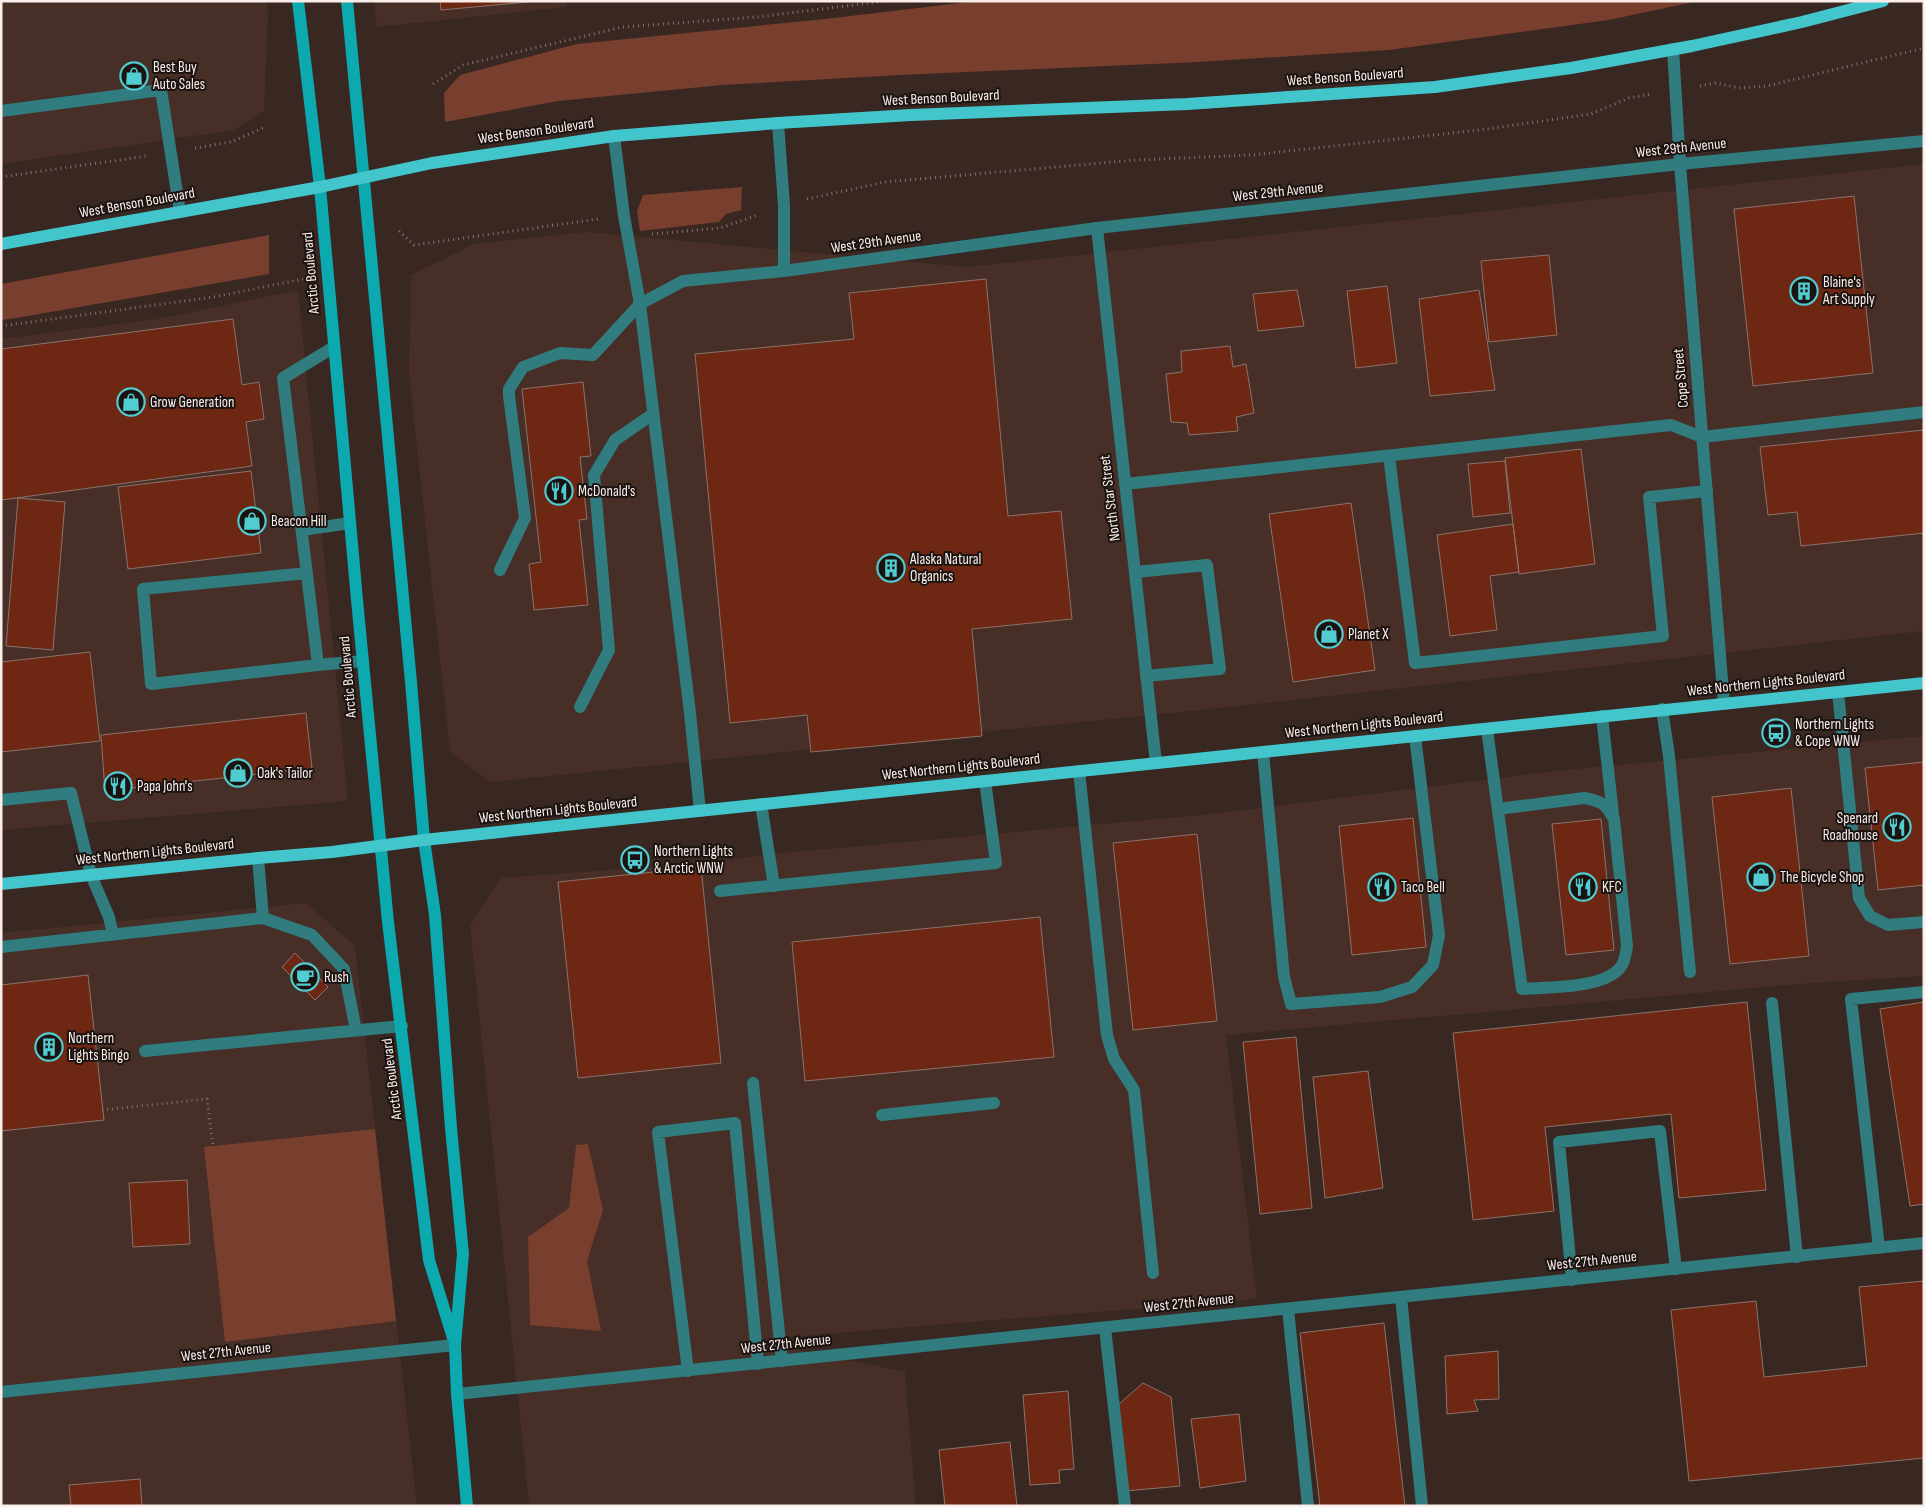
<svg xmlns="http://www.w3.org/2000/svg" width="1925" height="1507" font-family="'Sofia Sans Condensed',sans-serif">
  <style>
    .built { fill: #472e27 }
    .green { fill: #783f2f }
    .building { fill: #6d2712; stroke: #89746e }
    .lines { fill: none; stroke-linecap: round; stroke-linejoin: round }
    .path { stroke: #82726d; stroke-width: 3; stroke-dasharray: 1 4; stroke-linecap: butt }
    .lane { stroke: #307c7f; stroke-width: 12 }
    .street { stroke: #307c7f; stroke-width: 12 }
    .secondary { stroke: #0ca9ae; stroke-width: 12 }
    .primary { stroke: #42c6cc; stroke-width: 12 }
    .labels { text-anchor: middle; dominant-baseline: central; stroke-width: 4; stroke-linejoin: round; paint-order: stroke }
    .poi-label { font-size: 15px; fill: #faedea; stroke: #1b1310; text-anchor: start }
    .street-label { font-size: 15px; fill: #faedea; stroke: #1b1310 }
  </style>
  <rect width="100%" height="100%" fill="#392722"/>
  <path class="built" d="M 1,1 L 267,1 L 268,16 L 264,111 L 234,130 L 1,164 Z
    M 374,1 L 567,1 L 567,7 L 377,27 Z
    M 1924,164 L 1924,631 L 1182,712 L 490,782 L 450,752 L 409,374 L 411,275 L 474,244 L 586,232 L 968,267 Z
    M 298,290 L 348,801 L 1,830 L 1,339 L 158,319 Z
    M 1924,736 L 1924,976 L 1812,983 L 1226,1035 L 1257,1299 L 751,1340 L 905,1372 L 916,1506 L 529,1506 L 470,925 L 501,878 L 705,863 L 772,854 L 1202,815 L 1565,770 Z
    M 306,903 L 355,946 L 417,1506 L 1,1506 L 1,933 Z"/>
  <path class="green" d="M 977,1 L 1698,1 L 1609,20 L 1389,50 L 1198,62 L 900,75 L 722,85 L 558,101 L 445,122 L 444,93 L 460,75 L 577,44 L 825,19 Z
    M 742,187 L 741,210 L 726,214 L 719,222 L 640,231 L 637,211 L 643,195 Z
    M 269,235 L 269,274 L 22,317 L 1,320 L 1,284 Z
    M 375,1129 L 396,1321 L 225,1342 L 204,1147 Z
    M 588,1144 L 603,1210 L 587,1261 L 601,1331 L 530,1325 L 528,1237 L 569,1208 L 576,1145 Z"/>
  <path class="building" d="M 440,1 L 528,1 L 528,2 L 441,10 Z
    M 1854,196 L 1873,373 L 1753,386 L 1734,209 Z
    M 1549,255 L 1557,335 L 1489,342 L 1481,261 Z
    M 986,279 L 1008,516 L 1061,511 L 1072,619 L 972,629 L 982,736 L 811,752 L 807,715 L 730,723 L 695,354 L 854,339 L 849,293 Z
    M 1387,286 L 1397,363 L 1356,368 L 1347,291 Z
    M 1297,290 L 1304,326 L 1258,331 L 1253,294 Z
    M 1479,290 L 1495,390 L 1430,396 L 1419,299 Z
    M 233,319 L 242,385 L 259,382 L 264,419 L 246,422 L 252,466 L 1,500 L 1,349 Z
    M 1230,346 L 1233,367 L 1246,364 L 1254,413 L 1236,417 L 1238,431 L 1189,435 L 1187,423 L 1171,422 L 1166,374 L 1182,372 L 1181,351 Z
    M 583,382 L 591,456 L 580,457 L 587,519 L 579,520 L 588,605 L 534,610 L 529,564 L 541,562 L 522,389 Z
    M 1924,430 L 1924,533 L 1801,546 L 1797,512 L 1768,515 L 1760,447 Z
    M 1581,449 L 1595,564 L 1519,574 L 1505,458 Z
    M 1505,461 L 1510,513 L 1473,517 L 1468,464 Z
    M 251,471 L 261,553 L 128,569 L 118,487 Z
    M 18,498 L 65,502 L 53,650 L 6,646 Z
    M 1351,503 L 1375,670 L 1293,682 L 1269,514 Z
    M 1513,524 L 1519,572 L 1490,576 L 1497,630 L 1450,636 L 1437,535 Z
    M 90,652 L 100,741 L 1,752 L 1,662 Z
    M 306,713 L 312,768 L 105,791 L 101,735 Z
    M 1924,762 L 1924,885 L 1878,890 L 1865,768 Z
    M 1791,788 L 1809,956 L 1730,964 L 1712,797 Z
    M 1413,818 L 1426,947 L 1352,955 L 1339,826 Z
    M 1601,819 L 1614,950 L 1566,955 L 1552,824 Z
    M 1197,834 L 1217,1021 L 1133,1030 L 1113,843 Z
    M 701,867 L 721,1063 L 578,1078 L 558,882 Z
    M 1040,917 L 1054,1057 L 805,1081 L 792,942 Z
    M 295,953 L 328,987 L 315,1000 L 282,967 Z
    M 88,975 L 104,1120 L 1,1131 L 1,985 Z
    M 1747,1002 L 1766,1190 L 1679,1198 L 1671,1114 L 1545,1127 L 1554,1211 L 1473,1220 L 1453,1033 Z
    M 1924,1002 L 1924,1204 L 1910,1206 L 1880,1009 Z
    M 1296,1037 L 1312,1208 L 1260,1214 L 1243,1042 Z
    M 1368,1071 L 1383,1188 L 1325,1198 L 1313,1077 Z
    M 187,1180 L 190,1244 L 133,1247 L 129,1183 Z
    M 1924,1281 L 1924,1458 L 1689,1481 L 1671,1310 L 1756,1301 L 1764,1377 L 1867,1366 L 1859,1287 Z
    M 1384,1323 L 1405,1506 L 1320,1506 L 1300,1333 Z
    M 1498,1351 L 1499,1399 L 1474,1400 L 1478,1411 L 1447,1414 L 1445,1356 Z
    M 1143,1383 L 1171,1397 L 1180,1486 L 1126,1491 L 1118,1405 Z
    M 1068,1391 L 1074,1469 L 1059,1470 L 1060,1483 L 1030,1485 L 1023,1395 Z
    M 1239,1414 L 1246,1481 L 1200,1488 L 1191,1419 Z
    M 1010,1442 L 1017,1506 L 945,1506 L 939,1450 Z
    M 140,1479 L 142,1506 L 71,1506 L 69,1485 Z"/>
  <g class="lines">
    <path class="path" d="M 433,84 L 463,65 L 623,27 L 757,17 L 886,1
      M 1700,86 L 1716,83 L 1739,88 L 1767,86 L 1924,48
      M 195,148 L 231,142 L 263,128
      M 1,177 L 147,156
      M 807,199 L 885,182 L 1136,160 L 1252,155 L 1480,130 L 1591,114 L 1629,98 L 1652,94
      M 399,231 L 414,245 L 598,219
      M 652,234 L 720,228 L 758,215
      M 1,326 L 214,297 L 303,279
      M 102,1110 L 207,1099 L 213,1146"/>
    <path class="lane" d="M 1,111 L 161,90 L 180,212
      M 334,347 L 283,378 L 318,665 L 363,661
      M 1389,456 L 1415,663 L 1663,636 L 1649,497 L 1707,491
      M 1125,484 L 1671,425 L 1702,437 L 1924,412
      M 302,530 L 350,523
      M 500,570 L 525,518 L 509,396 L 509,389 L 523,367 L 560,353 L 593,355 L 640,304 L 683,281 L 784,271
      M 1136,572 L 1207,565 L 1220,669 L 1146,676
      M 307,573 L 143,589 L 151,684 L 318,665
      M 1838,692 L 1859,898 L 1870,916 L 1888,925 L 1924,922
      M 580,707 L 609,650 L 594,475 L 615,440 L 653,414
      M 1662,709 L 1669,756 L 1690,972
      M 1602,716 L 1613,814
      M 1487,729 L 1522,989 C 1547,987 1608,989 1622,965 C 1625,960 1626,952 1627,946 L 1614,819 C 1605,803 1601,801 1584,798 L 1498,809
      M 1263,752 L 1284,977 L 1291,1004 L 1380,997 L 1412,987 L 1433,965 L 1439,935 L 1415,736
      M 1079,771 L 1107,1035 L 1114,1059 L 1134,1090 L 1153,1273
      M 1,800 L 71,793 L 91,875 L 109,917 L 113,935
      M 761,804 L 774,886
      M 258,858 L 263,918
      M 720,891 L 996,863 L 985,781
      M 1,947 L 263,918 L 312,935 L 344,969 L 356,1031
      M 1772,1003 L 1797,1257
      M 145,1051 L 402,1026
      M 753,1083 L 782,1361
      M 882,1115 L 994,1103
      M 1879,1248 L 1851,999 L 1924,992
      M 1572,1280 L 1559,1142 L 1660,1131 L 1676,1269
      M 1401,1297 L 1422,1506
      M 1288,1309 L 1308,1506
      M 1105,1328 L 1125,1506
      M 688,1371 L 658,1132 L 735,1123 L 758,1364"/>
    <path class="street" d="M 1673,49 L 1680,164 L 1724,704
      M 778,123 L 784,206 L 784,271 L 1097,228 L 1680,164 L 1924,141
      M 614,136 L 624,216 L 640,304 L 690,713 L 700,811
      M 1097,228 L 1156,763
      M 1,1392 L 455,1345
      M 457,1394 L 1924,1243"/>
    <path class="secondary" d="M 298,1 L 320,187 L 357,600 L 388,922 L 429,1260 L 453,1338
      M 347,1 L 411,682 L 424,840 L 435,915 L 451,1128 L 463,1254 L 455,1345 L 457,1394 L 467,1506"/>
    <path class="primary" d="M 1,244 L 320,187 L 432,163 L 614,136 L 778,123 L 911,115 L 1187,104 L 1435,87 L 1571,68 L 1692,46 L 1802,22 L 1883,1
      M 1,884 L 258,858 L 332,852 L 424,840 L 631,818 L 1924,683"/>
  </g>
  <defs>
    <g id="shop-ring" transform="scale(1.4375)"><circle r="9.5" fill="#1b1310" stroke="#51ccd1" stroke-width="1.5"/><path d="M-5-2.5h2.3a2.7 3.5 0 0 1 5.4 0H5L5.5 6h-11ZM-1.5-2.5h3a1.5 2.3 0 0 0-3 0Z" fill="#51ccd1"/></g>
    <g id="building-ring" transform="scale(1.4375)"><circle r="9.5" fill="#1b1310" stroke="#51ccd1" stroke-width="1.5"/><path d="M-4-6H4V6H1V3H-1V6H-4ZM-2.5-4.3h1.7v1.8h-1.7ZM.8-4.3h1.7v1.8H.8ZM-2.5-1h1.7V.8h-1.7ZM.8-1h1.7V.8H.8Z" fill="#51ccd1"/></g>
    <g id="restaurant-ring" transform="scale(1.4375)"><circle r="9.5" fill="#1b1310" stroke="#51ccd1" stroke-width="1.5"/><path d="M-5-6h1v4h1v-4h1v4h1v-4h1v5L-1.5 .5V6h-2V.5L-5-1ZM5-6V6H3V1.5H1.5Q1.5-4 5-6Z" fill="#51ccd1"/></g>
    <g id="bus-ring" transform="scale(1.4375)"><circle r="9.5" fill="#1b1310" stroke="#51ccd1" stroke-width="1.5"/><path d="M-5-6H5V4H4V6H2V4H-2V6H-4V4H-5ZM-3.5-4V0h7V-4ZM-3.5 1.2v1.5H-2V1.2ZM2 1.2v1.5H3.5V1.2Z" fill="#51ccd1"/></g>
    <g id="cafe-ring" transform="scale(1.4375)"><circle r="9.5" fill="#1b1310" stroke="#51ccd1" stroke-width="1.5"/><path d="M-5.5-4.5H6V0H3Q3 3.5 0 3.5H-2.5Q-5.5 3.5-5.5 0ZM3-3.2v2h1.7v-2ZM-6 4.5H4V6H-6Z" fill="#51ccd1"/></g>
  </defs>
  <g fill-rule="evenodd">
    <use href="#shop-ring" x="134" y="76"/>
    <use href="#building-ring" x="1804" y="291"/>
    <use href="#shop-ring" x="131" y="402"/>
    <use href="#restaurant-ring" x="559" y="491"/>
    <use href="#shop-ring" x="252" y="521"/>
    <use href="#building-ring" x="891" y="568"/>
    <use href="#shop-ring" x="1329" y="634"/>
    <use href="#bus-ring" x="1776" y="733"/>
    <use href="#shop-ring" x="238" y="773"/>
    <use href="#restaurant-ring" x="118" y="786"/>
    <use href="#restaurant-ring" x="1897" y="827"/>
    <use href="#bus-ring" x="635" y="860"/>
    <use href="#shop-ring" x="1761" y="877"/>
    <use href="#restaurant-ring" x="1382" y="887"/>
    <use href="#restaurant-ring" x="1583" y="887"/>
    <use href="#cafe-ring" x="305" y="977"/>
    <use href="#building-ring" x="49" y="1047"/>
  </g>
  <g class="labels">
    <g class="poi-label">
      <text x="153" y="67">Best Buy<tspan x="153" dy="17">Auto Sales</tspan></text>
      <text x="1823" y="282">Blaine's<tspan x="1823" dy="17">Art Supply</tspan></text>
      <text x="150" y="402">Grow Generation</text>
      <text x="578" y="491">McDonald's</text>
      <text x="271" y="521">Beacon Hill</text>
      <text x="910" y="559">Alaska Natural<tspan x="910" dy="17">Organics</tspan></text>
      <text x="1348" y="634">Planet X</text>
      <text x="1795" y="724">Northern Lights<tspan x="1795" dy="17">&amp; Cope WNW</tspan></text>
      <text x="257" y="773">Oak's Tailor</text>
      <text x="137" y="786">Papa John's</text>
      <text x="1878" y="818" text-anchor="end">Spenard<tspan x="1878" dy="17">Roadhouse</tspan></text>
      <text x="654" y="851">Northern Lights<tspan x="654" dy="17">&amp; Arctic WNW</tspan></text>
      <text x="1780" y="877">The Bicycle Shop</text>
      <text x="1401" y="887">Taco Bell</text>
      <text x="1602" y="887">KFC</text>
      <text x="324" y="977">Rush</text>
      <text x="68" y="1038">Northern<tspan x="68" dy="17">Lights Bingo</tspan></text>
    </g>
    <g class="street-label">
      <text transform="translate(1345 77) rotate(-4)">West Benson Boulevard</text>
      <text transform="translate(941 98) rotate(-3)">West Benson Boulevard</text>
      <text transform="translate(536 131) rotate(-8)">West Benson Boulevard</text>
      <text transform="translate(1681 148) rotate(-6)">West 29th Avenue</text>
      <text transform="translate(1278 192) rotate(-6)">West 29th Avenue</text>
      <text transform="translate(137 203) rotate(-10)">West Benson Boulevard</text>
      <text transform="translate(876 242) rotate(-8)">West 29th Avenue</text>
      <text transform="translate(311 273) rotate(-95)">Arctic Boulevard</text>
      <text transform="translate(1681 378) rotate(-95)">Cope Street</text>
      <text transform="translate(1110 498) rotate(-97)">North Star Street</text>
      <text transform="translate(348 677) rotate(-95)">Arctic Boulevard</text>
      <text transform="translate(1766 683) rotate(-6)">West Northern Lights Boulevard</text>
      <text transform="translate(1364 725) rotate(-6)">West Northern Lights Boulevard</text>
      <text transform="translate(961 767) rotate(-6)">West Northern Lights Boulevard</text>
      <text transform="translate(558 810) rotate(-6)">West Northern Lights Boulevard</text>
      <text transform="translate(155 852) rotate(-6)">West Northern Lights Boulevard</text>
      <text transform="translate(392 1079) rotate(-97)">Arctic Boulevard</text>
      <text transform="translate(1592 1261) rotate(-6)">West 27th Avenue</text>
      <text transform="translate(1189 1303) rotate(-6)">West 27th Avenue</text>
      <text transform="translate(786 1344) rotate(-6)">West 27th Avenue</text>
      <text transform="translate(226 1352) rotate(-6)">West 27th Avenue</text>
    </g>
  </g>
  <rect width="1925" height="1507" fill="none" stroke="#faedea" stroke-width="5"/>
</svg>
